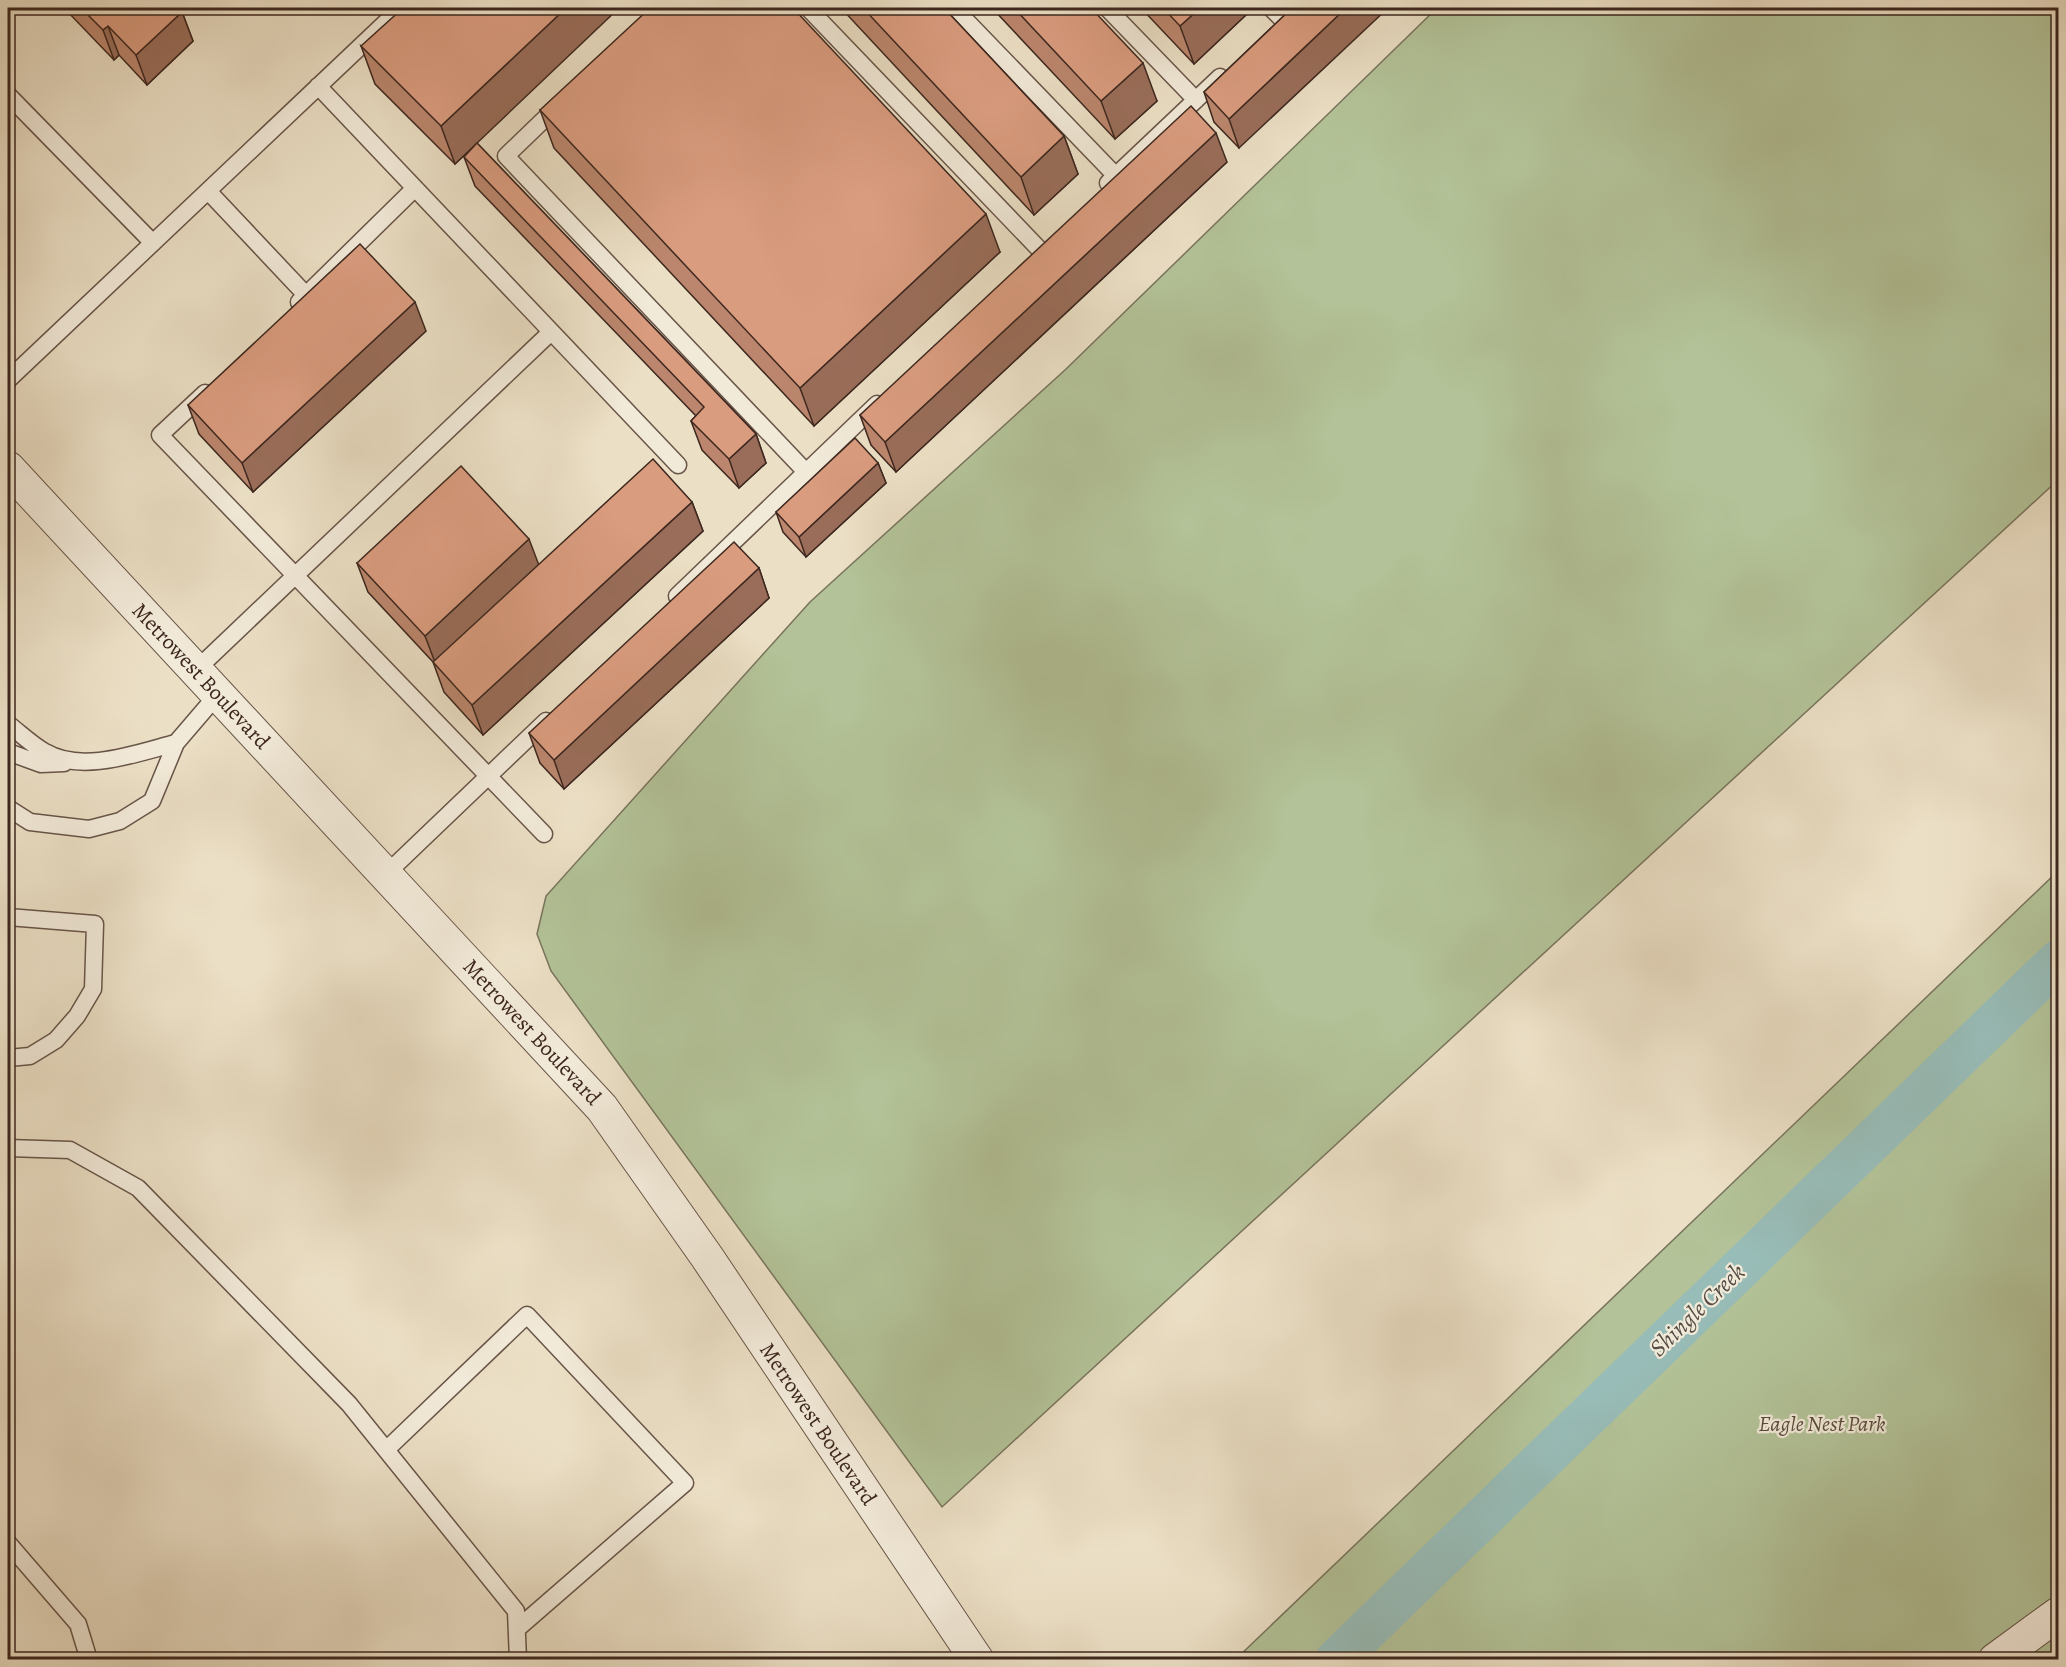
<svg xmlns="http://www.w3.org/2000/svg" width="2066" height="1667" font-family="Alegreya,serif">
  <style>
    .green { fill: #b3c298; stroke: #78745c; stroke-width: 1.5 }
    .lines { fill: none; stroke-linecap: round; stroke-linejoin: round }
    .canal { stroke: #98bcb7; stroke-width: 42 }
    .service-casing { stroke: #685548; stroke-width: 19 }
    .tertiary-casing { stroke: #685548; stroke-width: 35 }
    .service { stroke: #f2ead9; stroke-width: 16 }
    .tertiary { stroke: #f2ead9; stroke-width: 33 }
    .wall { fill: #bb866d; stroke: #3d271f; stroke-width: 1.5 }
    .shaded-wall { fill: #996d59; stroke: #3d271f; stroke-width: 1.5 }
    .building { fill: #da9c7f; stroke: #3d271f; stroke-width: 1.5 }
    .labels { text-anchor: middle; dominant-baseline: central; stroke-width: 4.5; stroke-linejoin: round; paint-order: stroke }
    .street-label { font-size: 22px; fill: #3d271f; stroke: #f2ead9 }
    .park-label { font-size: 22px; font-style: italic; fill: #5a4e3d; stroke: #f2ead9 }
    .water-label { font-size: 24px; font-style: italic; fill: #544c45; stroke: #f2ead9 }
  </style>
  <rect width="100%" height="100%" fill="#ebdfc5"/>
  <filter id="stains"><feTurbulence type="fractalNoise" baseFrequency=".00333" numOctaves="4"/><feColorMatrix values="0 0 0 0 .2 0 0 0 0 .09 0 0 0 0 .02 0 0 0 .5 -.17"/></filter>
  <radialGradient id="worn" r=".72"><stop offset=".6" stop-color="#630" stop-opacity="0"/><stop offset="1" stop-color="#630" stop-opacity=".3"/></radialGradient>
  <path class="green" d="M 1437,8 L 2058,8 L 2058,480 L 942,1507 L 551,971 L 537,934 L 546,896 L 810,602 L 1065,370 Z
    M 2058,871 L 2058,1659 L 1236,1659 Z"/>
  <g class="lines">
    <path class="canal" d="M 1336,1660 L 2058,961"/>
    <g class="service-casing">
      <path id="service" d="M 808,8 L 1039,249
        M 954,8 L 1116,176
        M 1107,8 L 1196,100
        M 1271,8 L 1281,18
        M 318,86 L 678,465
        M 8,95 L 153,243
        M 561,103 L 506,156 L 806,472
        M 1108,183 L 1220,77
        M 208,191 L 306,295
        M 299,302 L 415,188
        M 8,380 L 401,8
        M 205,393 L 160,435 L 544,834
        M 677,596 L 877,404
        M 196,670 L 551,332
        M 8,724 C 20,733 32,745 45,752 C 82,774 137,753 176,743
        M 8,752 L 41,764 L 64,763
        M 8,808 L 30,822 L 89,829 L 120,821 L 152,801 L 176,743 L 218,694
        M 385,875 L 546,721
        M 8,917 L 95,924 L 93,989 L 77,1016 L 56,1040 L 30,1056 L 8,1058
        M 8,1148 L 70,1150 L 138,1188 L 349,1404 L 516,1611 L 518,1660
        M 386,1450 L 527,1315 L 685,1483 L 517,1629
        M 8,1543 L 78,1624 L 89,1660"/>
    </g>
    <g class="tertiary-casing">
      <path id="tertiary" d="M 8,468 L 602,1108 L 707,1257 L 977,1660
        M 1995,1660 L 2058,1614"/>
    </g>
    <use href="#service" class="service"/>
    <use href="#tertiary" class="tertiary"/>
  </g>
  <path class="wall" d="M 54,8 L 178,8 L 182,12 L 193,41 L 147,85 L 119,55 L 114,60 L 65,9 L 60,14 Z
    M 841,8 L 944,8 L 1064,136 L 1078,174 L 1034,215 Z
    M 992,8 L 1091,8 L 1157,101 L 1115,139 Z
    M 1141,8 L 1246,8 L 1248,13 L 1194,64 Z
    M 1292,8 L 1239,148 L 1214,122 L 1204,92 Z
    M 361,46 L 477,143 L 756,434 L 766,463 L 739,488 L 702,450 L 691,421 L 696,416 L 475,186 L 464,157 L 471,149 L 455,164 L 375,84 Z
    M 540,110 L 1000,252 L 814,426 L 554,148 Z
    M 1227,162 L 896,472 L 871,445 L 860,415 Z
    M 426,331 L 253,492 L 199,434 L 188,405 Z
    M 878,463 L 886,483 L 806,557 L 783,532 L 776,512 Z
    M 692,502 L 703,531 L 483,735 L 444,692 L 433,662 L 368,592 L 357,563 L 539,565 Z
    M 759,568 L 769,598 L 564,789 L 540,763 L 529,733 Z"/>
  <path class="shaded-wall" d="M 58,8 L 65,8 L 65,9 L 60,14 Z
    M 566,8 L 619,8 L 455,164 L 441,126 Z
    M 1200,8 L 1246,8 L 1248,13 L 1194,64 L 1180,26 Z
    M 1346,8 L 1388,8 L 1239,148 L 1229,119 Z
    M 182,12 L 193,41 L 147,85 L 136,55 Z
    M 108,26 L 119,55 L 114,60 L 103,30 Z
    M 1143,63 L 1157,101 L 1115,139 L 1101,101 Z
    M 1216,133 L 1227,162 L 896,472 L 885,442 Z
    M 1064,136 L 1078,174 L 1034,215 L 1021,177 Z
    M 986,214 L 1000,252 L 814,426 L 800,388 Z
    M 415,302 L 426,331 L 253,492 L 242,463 Z
    M 756,434 L 766,463 L 739,488 L 729,459 Z
    M 878,463 L 886,483 L 806,557 L 799,537 Z
    M 692,502 L 703,531 L 483,735 L 472,705 Z
    M 529,539 L 540,568 L 436,665 L 425,636 Z
    M 759,568 L 769,598 L 564,789 L 554,760 Z"/>
  <path class="building" d="M 81,8 L 178,8 L 182,12 L 136,55 L 108,26 L 103,30 Z
    M 403,8 L 566,8 L 441,126 L 361,46 Z
    M 650,8 L 793,8 L 986,214 L 800,388 L 540,110 Z
    M 863,8 L 944,8 L 1064,136 L 1021,177 Z
    M 1014,8 L 1091,8 L 1143,63 L 1101,101 Z
    M 1163,8 L 1200,8 L 1180,26 Z
    M 1292,8 L 1346,8 L 1229,119 L 1204,92 Z
    M 1191,106 L 1216,133 L 885,442 L 860,415 Z
    M 477,143 L 756,434 L 729,459 L 691,421 L 704,407 L 464,157 Z
    M 360,244 L 415,302 L 242,463 L 188,405 Z
    M 855,438 L 878,463 L 799,537 L 776,512 Z
    M 653,459 L 692,502 L 472,705 L 433,662 Z
    M 461,466 L 529,539 L 425,636 L 357,563 Z
    M 734,542 L 759,568 L 554,760 L 529,733 Z"/>
  <g class="labels">
    <g class="street-label">
      <text transform="translate(201 676) rotate(47)">Metrowest Boulevard</text>
      <text transform="translate(532 1032) rotate(47)">Metrowest Boulevard</text>
      <text transform="translate(818 1424) rotate(56)">Metrowest Boulevard</text>
    </g>
    <g class="park-label">
      <text x="1822" y="1424">Eagle Nest Park</text>
    </g>
    <g class="water-label">
      <text transform="translate(1697 1310) rotate(-44)">Shingle Creek</text>
    </g>
  </g>
  <rect width="2066" height="1667" fill="none" stroke="#ebdfc5" stroke-width="30"/>
  <rect x="9" y="9" width="2048" height="1649" fill="none" stroke="#3d271f" stroke-width="3"/>
  <rect x="15" y="15" width="2036" height="1637" fill="none" stroke="#3d271f" stroke-width="1.5"/>
  <rect width="100%" height="100%" filter="url(#stains)"/>
  <rect width="100%" height="100%" fill="url(#worn)"/>
</svg>
